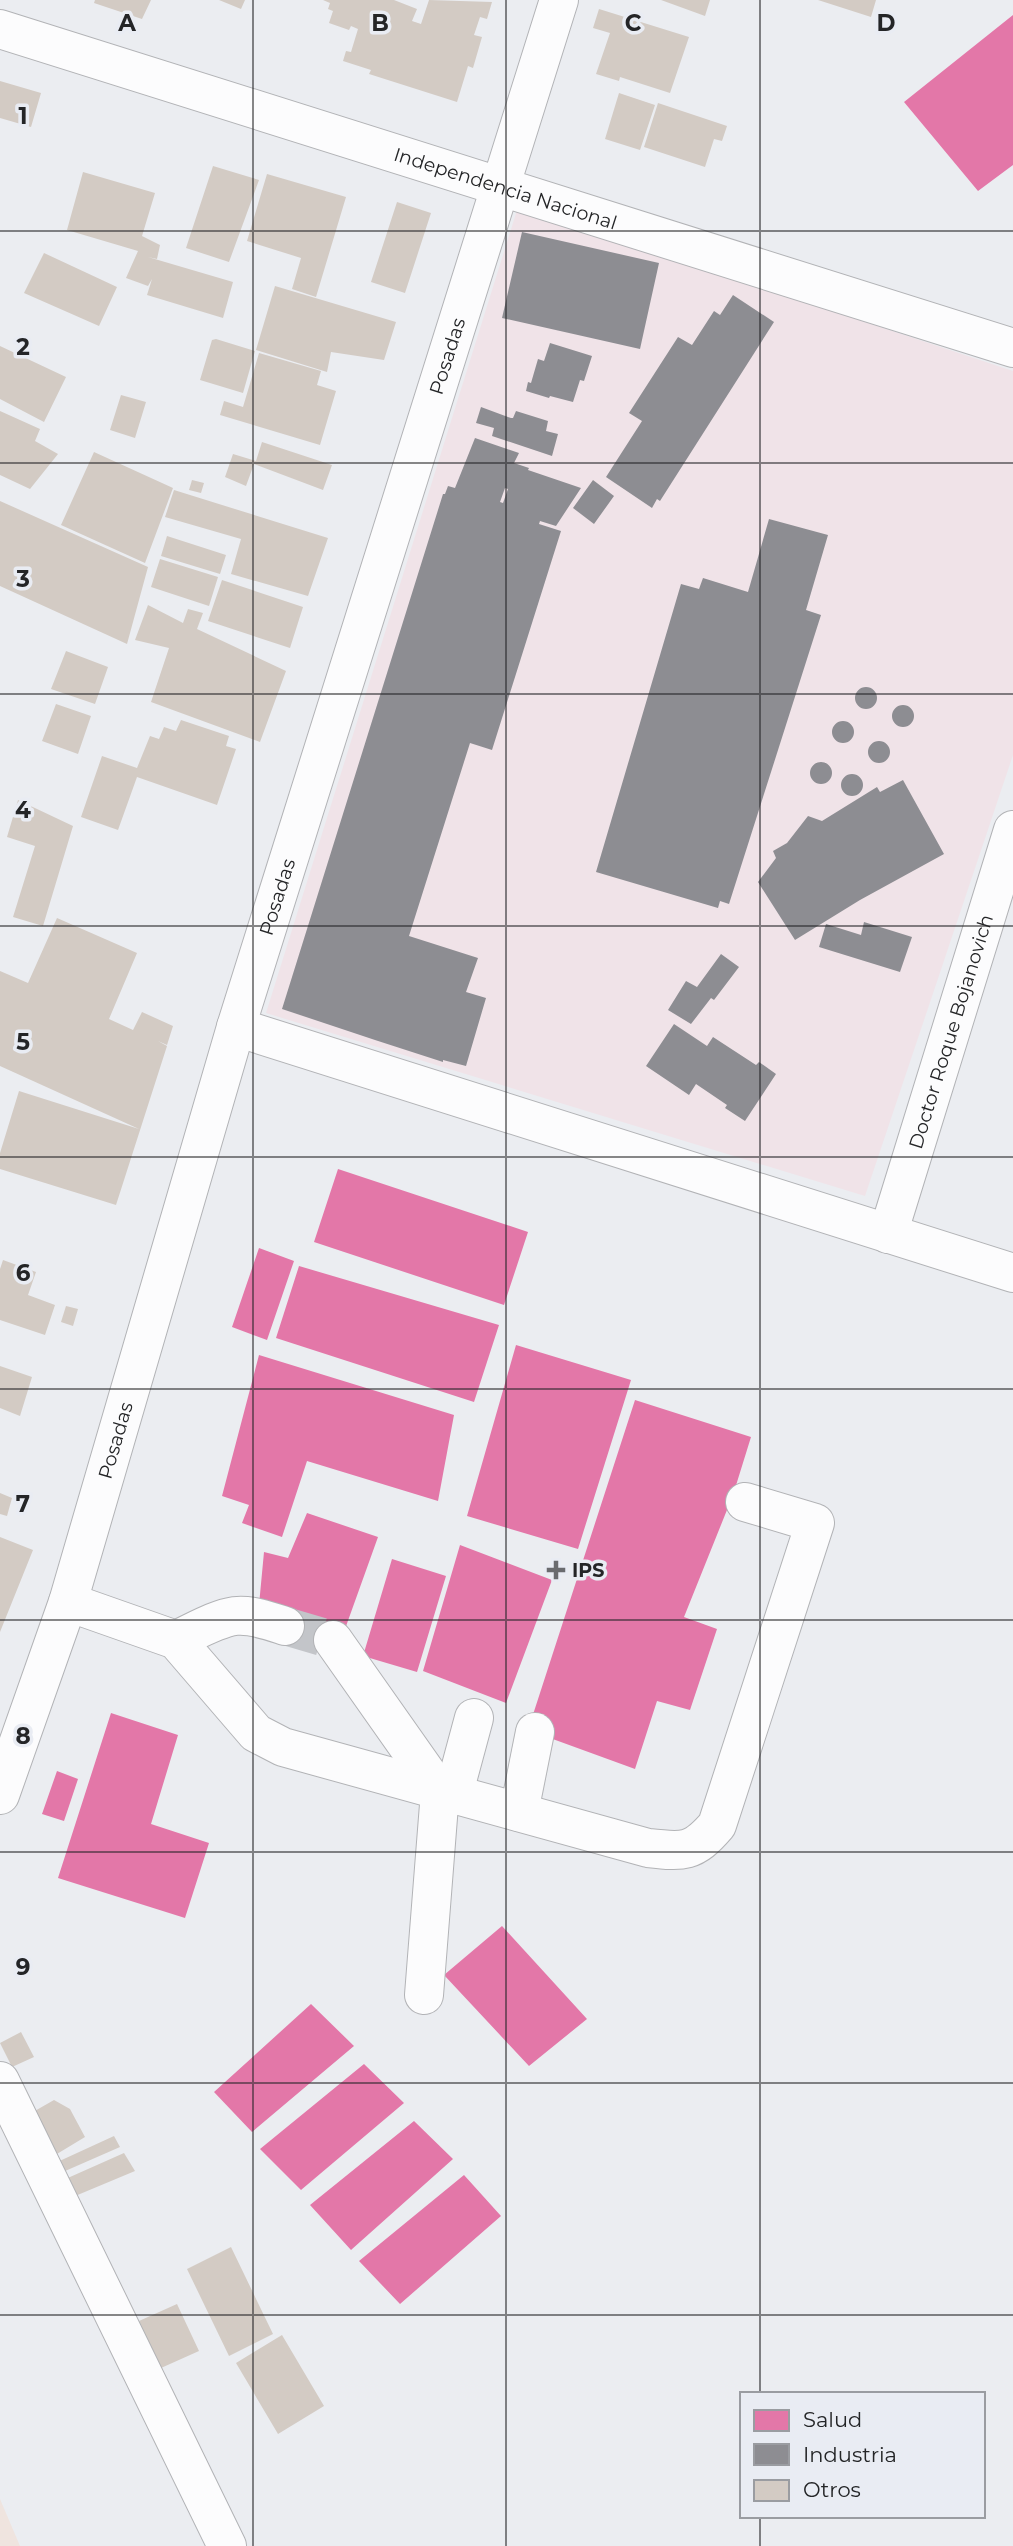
<svg xmlns="http://www.w3.org/2000/svg" width="1013" height="2546" font-family="Montserrat,sans-serif">
  <style>
    .commercial { fill: #efe4df }
    .industrial { fill: #f0e3e8 }
    .health { fill: #e377a8 }
    .industry { fill: #8d8d92; fill-rule: evenodd }
    .building { fill: #d3cbc4 }
    .lines { fill: none; stroke-linecap: round; stroke-linejoin: round }
    .minor-tunnel { stroke: #c3c5c9; stroke-width: 38; stroke-dasharray: 38 19; stroke-linecap: butt }
    .minor-casing { stroke: #b2b3b6; stroke-width: 40 }
    .minor { stroke: #fcfcfd; stroke-width: 38 }
    .grid { fill: none; stroke: #242527; stroke-width: 2; stroke-opacity: 0.55 }
    .poi-dot { fill: #6a6b6e; stroke: #e9ecf3; stroke-width: 2.5 }
    .labels { text-anchor: middle; dominant-baseline: central; stroke-width: 7; stroke-linejoin: round; paint-order: stroke }
    .street-label { font-size: 19px; fill: #242527; stroke: #e9ecf3 }
    .poi-label { font-size: 19px; font-weight: bold; fill: #242527; stroke: #e9ecf3; text-anchor: start }
    .grid-label { font-size: 23px; text-anchor: middle; font-weight: bold; fill: #242527; stroke: #e9ecf3; stroke-width: 7; stroke-linejoin: round; paint-order: stroke }
  </style>
  <rect width="100%" height="100%" fill="#ebedf1"/>
  <path class="commercial" d="M 0,2499 L 20,2546 L 0,2546 Z"/>
  <path class="industrial" d="M 518,207 L 1013,371 L 1013,755 L 865,1196 L 266,1013 Z"/>
  <path class="health" d="M 1013,15 L 1013,165 L 978,191 L 904,102 Z
    M 338,1169 L 528,1232 L 504,1305 L 314,1242 Z
    M 259,1248 L 294,1261 L 267,1340 L 232,1327 Z
    M 299,1266 L 499,1325 L 474,1402 L 276,1338 Z
    M 516,1345 L 631,1380 L 578,1549 L 467,1516 Z
    M 259,1355 L 454,1415 L 438,1501 L 307,1461 L 282,1537 L 242,1523 L 249,1505 L 222,1496 Z
    M 635,1400 L 751,1437 L 733,1495 L 684,1617 L 717,1629 L 690,1710 L 657,1701 L 635,1769 L 528,1730 Z
    M 307,1513 L 378,1537 L 345,1629 L 315,1635 L 290,1627 L 259,1605 L 264,1552 L 288,1558 Z
    M 460,1545 L 552,1580 L 506,1703 L 423,1671 Z
    M 392,1559 L 446,1576 L 417,1672 L 363,1656 Z
    M 111,1713 L 178,1735 L 151,1824 L 209,1843 L 185,1918 L 58,1878 Z
    M 57,1771 L 78,1779 L 64,1821 L 42,1814 Z
    M 502,1926 L 587,2019 L 529,2066 L 444,1975 Z
    M 311,2004 L 354,2046 L 252,2132 L 214,2092 Z
    M 364,2064 L 404,2103 L 301,2190 L 260,2149 Z
    M 414,2121 L 453,2159 L 351,2250 L 310,2205 Z
    M 464,2175 L 501,2216 L 400,2304 L 359,2261 Z"/>
  <path class="industry" d="M 522,232 L 659,263 L 640,349 L 502,318 Z
    M 733,295 L 774,322 L 660,501 L 657,499 L 652,508 L 606,477 L 642,421 L 629,413 L 678,337 L 692,345 L 714,311 L 720,315 Z
    M 550,343 L 592,356 L 584,381 L 580,380 L 573,402 L 550,396 L 549,398 L 526,391 L 528,382 L 531,383 L 538,359 L 544,361 Z
    M 481,407 L 511,418 L 513,418 L 516,411 L 548,421 L 546,431 L 558,434 L 552,456 L 492,436 L 494,428 L 476,423 Z
    M 475,438 L 519,453 L 514,463 L 529,468 L 528,470 L 581,488 L 556,526 L 540,521 L 539,524 L 561,531 L 492,750 L 470,743 L 409,936 L 478,958 L 466,992 L 486,998 L 466,1066 L 443,1060 L 443,1062 L 375,1040 L 282,1009 L 443,494 L 445,494 L 448,486 L 455,488 ZM 505,488 L 508,489 L 503,503 L 500,502 Z
    M 593,480 L 614,496 L 594,524 L 573,508 Z
    M 769,519 L 828,535 L 806,610 L 821,615 L 729,904 L 720,901 L 718,908 L 596,872 L 681,584 L 699,589 L 703,578 L 748,592 Z
    M855 698a11 11 0 1 1 22 0a11 11 0 1 1-22 0Z
    M892 716a11 11 0 1 1 22 0a11 11 0 1 1-22 0Z
    M832 732a11 11 0 1 1 22 0a11 11 0 1 1-22 0Z
    M868 752a11 11 0 1 1 22 0a11 11 0 1 1-22 0Z
    M810 773a11 11 0 1 1 22 0a11 11 0 1 1-22 0Z
    M841 785a11 11 0 1 1 22 0a11 11 0 1 1-22 0Z
    M 903,780 L 944,854 L 860,900 L 795,940 L 758,882 L 776,858 L 773,851 L 787,843 L 808,816 L 822,821 L 877,787 L 880,792 Z
    M 864,922 L 912,937 L 900,972 L 819,947 L 826,924 L 861,935 Z
    M 721,954 L 739,967 L 714,1000 L 711,998 L 691,1024 L 668,1010 L 686,981 L 697,987 Z
    M 674,1024 L 707,1046 L 713,1037 L 756,1065 L 759,1062 L 776,1074 L 745,1121 L 725,1108 L 727,1105 L 696,1084 L 689,1095 L 646,1066 Z"/>
  <path class="building" d="M 95,0 L 151,0 L 142,19 L 94,3 Z
    M 219,0 L 245,0 L 241,9 Z
    M 323,0 L 394,0 L 417,9 L 412,21 L 421,24 L 429,0 L 492,2 L 487,19 L 480,17 L 474,35 L 482,37 L 473,68 L 468,66 L 457,102 L 369,74 L 371,70 L 343,61 L 346,51 L 351,52 L 358,29 L 351,26 L 349,30 L 329,23 L 333,11 L 328,9 L 330,3 Z
    M 661,0 L 710,0 L 705,16 Z
    M 818,0 L 876,0 L 871,17 Z
    M 599,9 L 689,37 L 670,93 L 620,77 L 619,81 L 596,74 L 610,33 L 593,28 Z
    M 0,81 L 41,93 L 31,127 L 0,118 Z
    M 619,93 L 655,105 L 640,150 L 605,139 Z
    M 658,103 L 727,126 L 722,141 L 714,139 L 705,167 L 644,147 Z
    M 213,166 L 259,180 L 229,262 L 186,248 Z
    M 83,172 L 155,193 L 142,236 L 160,245 L 157,259 L 148,257 L 233,282 L 223,318 L 147,295 L 152,279 L 148,286 L 126,278 L 138,251 L 67,230 Z
    M 267,174 L 346,197 L 316,297 L 292,289 L 301,258 L 247,241 Z
    M 397,202 L 431,213 L 405,293 L 371,282 Z
    M 44,253 L 117,287 L 99,326 L 24,293 Z
    M 275,286 L 396,322 L 384,360 L 331,352 L 327,372 L 256,350 Z
    M 216,339 L 255,351 L 243,393 L 200,380 L 212,340 Z
    M 0,346 L 66,377 L 44,422 L 0,399 Z
    M 259,353 L 321,371 L 317,385 L 336,391 L 320,445 L 220,415 L 224,401 L 243,407 Z
    M 121,395 L 146,402 L 135,438 L 110,430 Z
    M 0,411 L 40,429 L 35,441 L 58,454 L 30,489 L 0,475 Z
    M 262,442 L 332,465 L 323,490 L 254,464 L 246,486 L 225,477 L 233,454 L 256,461 Z
    M 94,452 L 173,488 L 145,563 L 61,525 Z
    M 192,480 L 204,483 L 201,493 L 189,490 Z
    M 174,490 L 328,538 L 308,596 L 231,574 L 241,539 L 165,517 Z
    M 0,501 L 148,567 L 127,644 L 0,586 Z
    M 167,536 L 226,555 L 220,574 L 161,556 Z
    M 160,559 L 218,577 L 209,606 L 151,587 Z
    M 222,580 L 303,607 L 290,648 L 208,621 Z
    M 148,605 L 183,623 L 188,609 L 203,613 L 197,629 L 286,671 L 260,742 L 151,702 L 169,648 L 135,640 Z
    M 66,651 L 108,667 L 95,704 L 51,689 Z
    M 56,704 L 91,716 L 78,754 L 42,741 Z
    M 181,720 L 229,736 L 226,746 L 236,749 L 217,805 L 137,777 L 118,830 L 81,817 L 102,756 L 137,768 L 150,736 L 159,739 L 164,727 L 176,731 Z
    M 18,800 L 73,826 L 43,926 L 13,917 L 35,846 L 7,837 Z
    M 57,918 L 137,953 L 109,1019 L 133,1030 L 142,1012 L 173,1026 L 167,1045 L 158,1041 L 167,1046 L 116,1205 L 0,1169 L 0,1153 L 19,1091 L 139,1129 L 0,1066 L 0,971 L 28,983 Z
    M 3,1260 L 36,1272 L 28,1295 L 55,1305 L 45,1335 L 0,1320 L 0,1269 Z
    M 66,1306 L 78,1309 L 73,1326 L 61,1322 Z
    M 0,1366 L 32,1377 L 20,1416 L 0,1408 Z
    M 0,1493 L 12,1498 L 7,1516 L 0,1514 Z
    M 0,1537 L 33,1550 L 0,1632 Z
    M 21,2032 L 34,2057 L 12,2067 L 0,2043 Z
    M 54,2100 L 70,2109 L 85,2137 L 47,2160 L 33,2112 Z
    M 114,2136 L 120,2147 L 56,2175 L 53,2164 Z
    M 124,2153 L 135,2171 L 68,2199 L 61,2181 Z
    M 231,2247 L 273,2334 L 229,2356 L 187,2269 Z
    M 177,2304 L 199,2351 L 161,2368 L 139,2321 Z
    M 282,2335 L 324,2406 L 278,2434 L 236,2363 Z"/>
  <g class="lines">
    <path class="minor-tunnel" d="M 285,1626 L 333,1640"/>
    <g class="minor-casing">
      <g id="minor">
        <path id="s1" d="M 0,29 L 1013,348"/>
        <path d="M 236,1027 L 1013,1273"/>
        <path id="s2" d="M 888,1234 L 1013,830"/>
        <path d="M 68,1602 L 176,1640 L 256,1733 L 283,1747 L 648,1848 C 684,1852 693,1853 717,1825 L 815,1523 L 745,1502"/>
        <path d="M 176,1640 C 194,1632 215,1619 235,1616 C 251,1614 270,1621 285,1626"/>
        <path d="M 333,1640 L 440,1792 L 424,1995"/>
        <path id="s3" d="M 0,1795 L 68,1602 L 236,1027 L 559,0"/>
        <path d="M 453,1796 L 474,1718"/>
        <path d="M 519,1812 L 535,1732"/>
        <path d="M 0,2081 L 227,2546"/>
      </g>
    </g>
    <use href="#minor" class="minor"/>
  </g>
  <path class="grid" d="M 253,0 L 253,2546M 506,0 L 506,2546M 760,0 L 760,2394M 0,231 L 1013,231M 0,463 L 1013,463M 0,694 L 1013,694M 0,926 L 1013,926M 0,1157 L 1013,1157M 0,1389 L 1013,1389M 0,1620 L 1013,1620M 0,1852 L 1013,1852M 0,2083 L 1013,2083M 0,2315 L 1013,2315M 760,2516 L 760,2546"/>
  <path class="poi-dot" d="M552.5 1559.5h7v7h7v7h-7v7h-7v-7h-7v-7h7z"/>
  <g class="labels">
    <g class="street-label">
      <text stroke="none"><textPath href="#s1" startOffset="530">Independencia Nacional</textPath></text>
      <text stroke="none"><textPath href="#s3" startOffset="1507">Posadas</textPath></text>
      <text stroke="none"><textPath href="#s3" startOffset="940">Posadas</textPath></text>
      <text stroke="none"><textPath href="#s2" startOffset="212">Doctor Roque Bojanovich</textPath></text>
      <text stroke="none"><textPath href="#s3" startOffset="373">Posadas</textPath></text>
    </g>
    <g class="poi-label">
      <text x="572" y="1570">IPS</text>
    </g>
  </g>
  <g class="grid-label">
    <text x="127" y="31">A</text>
    <text x="380" y="31">B</text>
    <text x="633" y="31">C</text>
    <text x="886" y="31">D</text>
    <text x="23" y="124">1</text>
    <text x="23" y="355">2</text>
    <text x="23" y="587">3</text>
    <text x="23" y="818">4</text>
    <text x="23" y="1050">5</text>
    <text x="23" y="1281">6</text>
    <text x="23" y="1512">7</text>
    <text x="23" y="1744">8</text>
    <text x="23" y="1975">9</text>
  </g>
  <rect x="740" y="2392" width="245" height="126" fill="#e9ecf3" stroke="#9a9ca1" stroke-width="2"/>
  <rect x="754" y="2410" width="35" height="21" fill="#e377a8" stroke="#9a9ca1" stroke-width="2"/>
  <text x="803" y="2427" font-size="21" fill="#242527">Salud</text>
  <rect x="754" y="2444" width="35" height="21" fill="#8d8d92" stroke="#9a9ca1" stroke-width="2"/>
  <text x="803" y="2462" font-size="21" fill="#242527">Industria</text>
  <rect x="754" y="2480" width="35" height="21" fill="#d3cbc4" stroke="#9a9ca1" stroke-width="2"/>
  <text x="803" y="2497" font-size="21" fill="#242527">Otros</text>
</svg>
